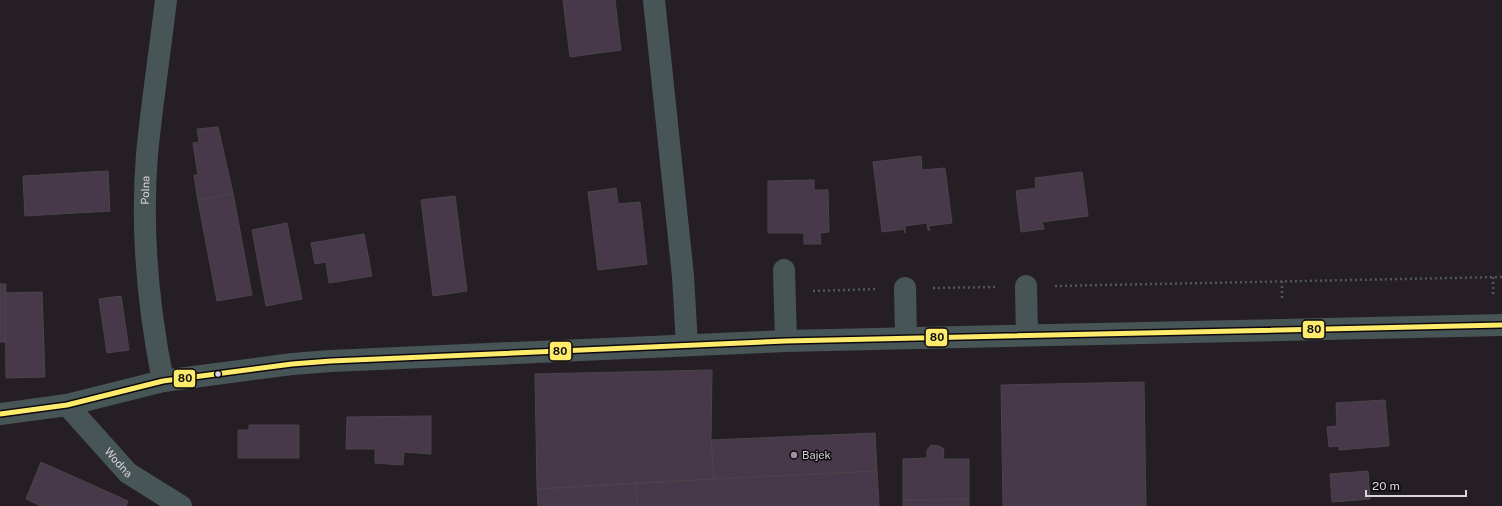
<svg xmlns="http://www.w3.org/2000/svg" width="1502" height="506" font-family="'Public Sans',sans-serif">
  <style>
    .building { fill: #473949; stroke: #4a454a }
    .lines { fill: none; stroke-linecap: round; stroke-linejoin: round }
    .path { stroke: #4f5759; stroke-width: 2.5; stroke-dasharray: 2 3; stroke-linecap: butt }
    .minor { stroke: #485557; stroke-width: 22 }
    .bus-1-casing { stroke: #0d090e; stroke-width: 8 }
    .bus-1 { stroke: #fdeb6b; stroke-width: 5 }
    .bus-dot { fill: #dad3db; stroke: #0d090e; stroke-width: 1.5 }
    .poi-dot { fill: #9b949b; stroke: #0d090e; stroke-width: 1.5 }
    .labels { text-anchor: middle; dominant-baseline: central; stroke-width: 3; stroke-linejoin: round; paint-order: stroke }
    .street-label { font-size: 11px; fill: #dad3db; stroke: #0d090e }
    .poi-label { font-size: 11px; fill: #dad3db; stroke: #0d090e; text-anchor: start }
    .line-badge { stroke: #0d090e; stroke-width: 1.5 }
    .pale-badge-label { font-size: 11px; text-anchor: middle; font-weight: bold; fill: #111 }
  </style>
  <rect width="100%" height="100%" fill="#251f25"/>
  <path class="building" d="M 563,0 L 615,0 L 621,50 L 570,57 Z
    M 218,127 L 233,193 L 198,201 L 194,175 L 198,175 L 193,143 L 199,142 L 197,129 Z
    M 921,156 L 922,170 L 945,168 L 952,223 L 928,226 L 930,230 L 928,230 L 927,223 L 905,226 L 905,233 L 905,229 L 882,232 L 873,162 Z
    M 108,171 L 110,211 L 25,216 L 23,176 Z
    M 1082,172 L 1088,216 L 1042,222 L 1044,229 L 1021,232 L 1016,191 L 1036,188 L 1035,178 Z
    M 814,180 L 814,190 L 828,190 L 829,232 L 820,233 L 821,244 L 804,244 L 804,233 L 768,233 L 768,181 Z
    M 616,188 L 618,204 L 640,202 L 647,264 L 598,270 L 588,192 Z
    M 233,193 L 252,295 L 217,301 L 198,201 Z
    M 455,196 L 467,291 L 433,296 L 421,200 Z
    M 287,223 L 302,299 L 266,306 L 252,230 Z
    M 364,234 L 372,276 L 329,283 L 326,262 L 315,264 L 311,243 Z
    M 0,284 L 6,284 L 5,342 L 0,342 Z
    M 42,292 L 45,377 L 6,378 L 5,293 Z
    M 121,296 L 129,350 L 107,353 L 99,299 Z
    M 712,370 L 711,440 L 714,479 L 537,489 L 535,374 Z
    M 1144,382 L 1146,506 L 1003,506 L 1001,385 Z
    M 1385,400 L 1389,446 L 1339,450 L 1339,446 L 1329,447 L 1327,427 L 1337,426 L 1336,403 Z
    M 431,416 L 431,454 L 404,452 L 403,465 L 375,463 L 375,449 L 346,449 L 347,417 Z
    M 249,425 L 299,425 L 299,458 L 238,458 L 238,430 L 249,430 Z
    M 875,433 L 877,471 L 714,479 L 711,440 Z
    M 931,445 L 939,446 L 944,449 L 943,459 L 969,459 L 969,499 L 903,500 L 903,459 L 927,458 L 927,450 Z
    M 41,462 L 128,501 L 126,506 L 41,506 L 26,499 Z
    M 877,471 L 879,506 L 637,506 L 636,483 Z
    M 1368,471 L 1370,499 L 1332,502 L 1330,474 Z
    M 636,483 L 637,506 L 538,506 L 537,489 Z
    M 969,499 L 969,506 L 903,506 L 903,500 Z"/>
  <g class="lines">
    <path class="path" d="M 1493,277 L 1493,297
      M 1282,281 L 1282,301
      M 1055,286 L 1502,277
      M 933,288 L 998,287
      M 813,291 L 876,289"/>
    <g class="minor">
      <path d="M 654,0 L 683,276 L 687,345"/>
      <path d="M 784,270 L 786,341"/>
      <path d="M 1026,286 L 1027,335"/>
      <path d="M 905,288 L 906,338"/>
      <path id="s1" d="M 163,381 C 148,307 141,229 147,154 C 152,103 160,51 166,0"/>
      <path id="s2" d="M 67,405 L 128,473 L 181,506"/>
      <path d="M 0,414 L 67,405 L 163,381 L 292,364 L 331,361 L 786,341 L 1502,325"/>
    </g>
    <g class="bus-1-casing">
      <path id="bus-1" d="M 0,414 L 67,405 L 163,381 L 292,364 L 331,361 L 786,341 L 1502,325"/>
    </g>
    <use href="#bus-1" class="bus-1"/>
  </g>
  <circle class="bus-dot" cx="218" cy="374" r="3.5"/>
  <circle class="poi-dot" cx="794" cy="455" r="4"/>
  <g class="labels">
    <g class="street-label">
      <text stroke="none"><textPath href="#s1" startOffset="192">Polna</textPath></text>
      <text stroke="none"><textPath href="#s2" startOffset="77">Wodna</textPath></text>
    </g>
    <g class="poi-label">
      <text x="802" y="455">Bajek</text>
    </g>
  </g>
  <g class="line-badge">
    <rect x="1302" y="320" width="23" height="19" rx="4" fill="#fdeb6b"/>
    <rect x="925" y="328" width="23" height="19" rx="4" fill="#fdeb6b"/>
    <rect x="549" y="341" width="23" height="20" rx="4" fill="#fdeb6b"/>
    <rect x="173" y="369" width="23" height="19" rx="4" fill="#fdeb6b"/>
  </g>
  <g class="pale-badge-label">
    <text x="1314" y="333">80</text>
    <text x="937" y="341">80</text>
    <text x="560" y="355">80</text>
    <text x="185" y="382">80</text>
  </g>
  <path d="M1366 490v6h100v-6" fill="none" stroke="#dad3db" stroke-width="2"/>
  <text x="1372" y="490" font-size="12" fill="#dad3db" stroke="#0d090e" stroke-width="3" paint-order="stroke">20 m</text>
</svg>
